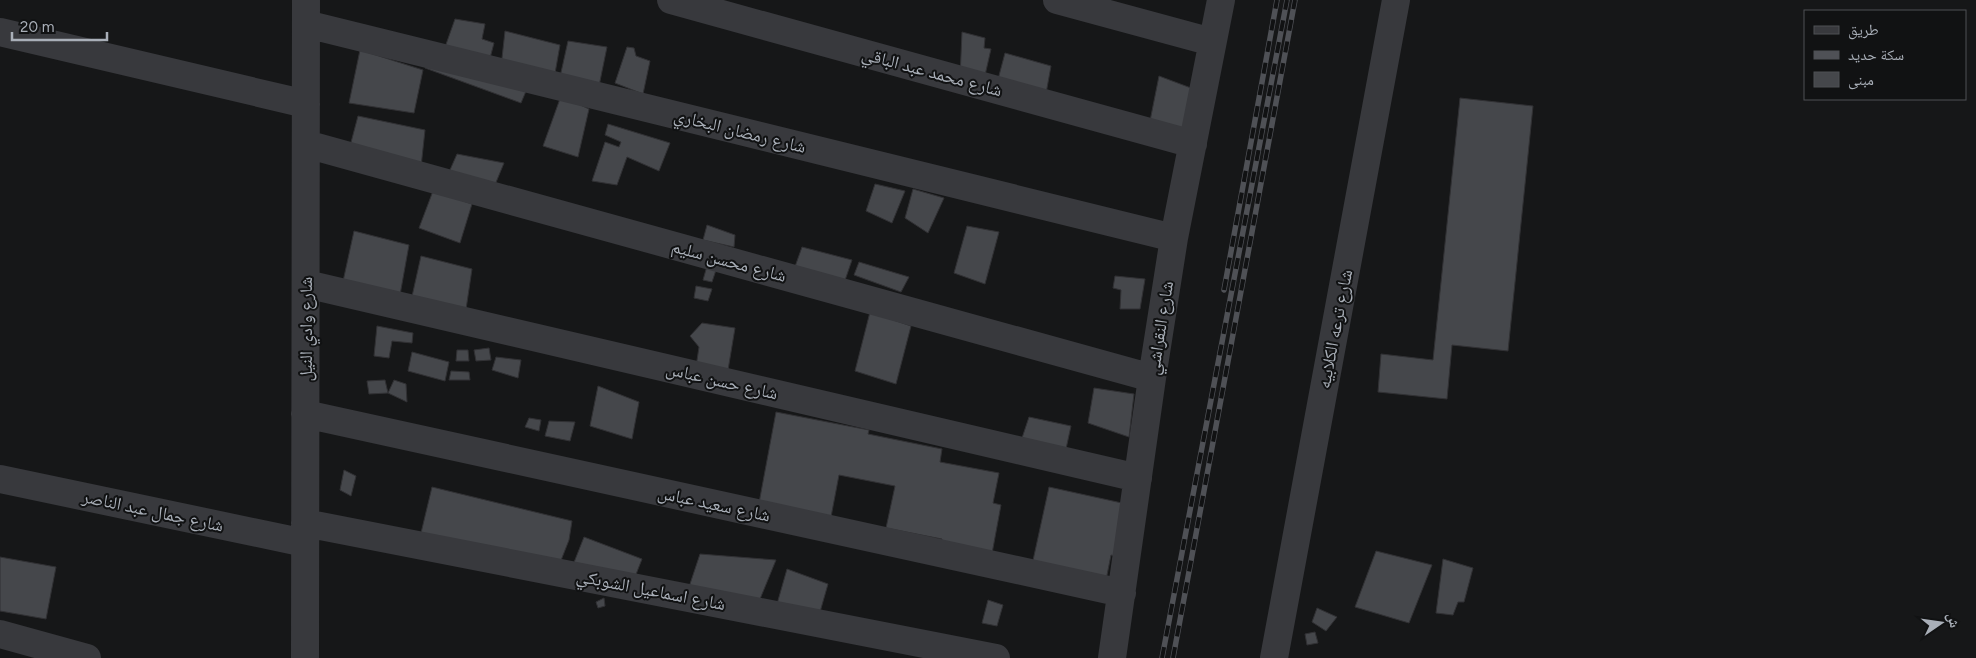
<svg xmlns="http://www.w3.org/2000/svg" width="1976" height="658" font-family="Figtree,'Noto Naskh Arabic',sans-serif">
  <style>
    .building { fill: #45474b; stroke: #313134 }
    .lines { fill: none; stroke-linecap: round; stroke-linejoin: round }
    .minor { stroke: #38393d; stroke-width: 28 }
    .rail-casing { stroke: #4f5156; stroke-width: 5.5 }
    .rail { stroke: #111213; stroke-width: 4; stroke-dasharray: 11; stroke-linecap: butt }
    .labels { text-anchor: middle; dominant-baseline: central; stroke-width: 4; stroke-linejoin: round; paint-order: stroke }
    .street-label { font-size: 18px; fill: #a9afb8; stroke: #111213 }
  </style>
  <rect width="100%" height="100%" fill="#161718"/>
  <path class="building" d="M 455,19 L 485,24 L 482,39 L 494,43 L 489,62 L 444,50 Z
    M 505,31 L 560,45 L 554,79 L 501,67 Z
    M 962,32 L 985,38 L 984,48 L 991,49 L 983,84 L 960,78 Z
    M 568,41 L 607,47 L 599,86 L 560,77 Z
    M 627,47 L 634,48 L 636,56 L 650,61 L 643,94 L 615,83 Z
    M 360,50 L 423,70 L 414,113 L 349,103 Z
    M 1005,53 L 1051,66 L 1045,99 L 996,87 Z
    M 429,54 L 529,84 L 521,103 L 425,68 Z
    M 1159,76 L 1199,91 L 1187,134 L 1150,121 Z
    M 561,96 L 589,109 L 578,157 L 543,146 Z
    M 1460,98 L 1533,106 L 1508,351 L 1452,345 L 1447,399 L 1378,392 L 1381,354 L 1433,360 Z
    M 358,116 L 425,130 L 421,167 L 349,150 Z
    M 608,124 L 670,143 L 659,171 L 627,157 L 617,185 L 592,181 L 605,142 L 619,147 L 621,142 L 605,135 Z
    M 457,154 L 504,163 L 492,192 L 446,179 Z
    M 875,184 L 905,191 L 892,223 L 866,211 Z
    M 913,189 L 944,198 L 928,233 L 905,218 Z
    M 433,191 L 472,204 L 460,243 L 419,228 Z
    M 707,225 L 735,235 L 734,247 L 703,240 Z
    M 967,226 L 999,232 L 985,284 L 954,273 Z
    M 354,231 L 409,245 L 400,295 L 342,286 Z
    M 802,247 L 852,260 L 842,289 L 792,275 Z
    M 421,256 L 472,269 L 465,316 L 411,301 Z
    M 859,262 L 909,277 L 901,292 L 854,275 Z
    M 707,266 L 716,270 L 712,282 L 703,280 Z
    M 1115,276 L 1145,279 L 1140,309 L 1120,309 L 1121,290 L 1113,288 Z
    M 696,286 L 712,289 L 708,301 L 694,298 Z
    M 870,312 L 911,326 L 896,384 L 855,371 Z
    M 702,323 L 735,328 L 727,376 L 696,367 L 699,347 L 690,336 Z
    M 377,326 L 413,333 L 412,343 L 392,341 L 389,358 L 374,356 Z
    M 489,348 L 491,360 L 476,361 L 474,350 Z
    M 457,350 L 468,350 L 469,361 L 456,361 Z
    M 412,352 L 449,362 L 445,381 L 408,371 Z
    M 496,357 L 521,360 L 518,378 L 492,370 Z
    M 451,371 L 469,372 L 470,380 L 449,380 Z
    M 385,380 L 388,393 L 369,394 L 367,381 Z
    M 394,380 L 406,384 L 407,402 L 388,393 Z
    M 598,386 L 639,402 L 632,439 L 590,426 Z
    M 1094,388 L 1134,394 L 1129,437 L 1088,423 Z
    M 776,412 L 869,430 L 868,434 L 942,449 L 940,462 L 999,473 L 993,503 L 1001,505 L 991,559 L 940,548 L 942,539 L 886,528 L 895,486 L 839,475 L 831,517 L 759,503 Z
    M 1029,417 L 1071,426 L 1064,458 L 1019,447 Z
    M 529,418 L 541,420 L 539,431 L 525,427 Z
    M 549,421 L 575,422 L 570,441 L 545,436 Z
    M 344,470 L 356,476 L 351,496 L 340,490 Z
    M 432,487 L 572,521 L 569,540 L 558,568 L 421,533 Z
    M 1049,487 L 1131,505 L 1120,557 L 1111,555 L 1106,580 L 1032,565 Z
    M 584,537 L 642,559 L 633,582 L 571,570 Z
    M 1376,551 L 1432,565 L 1409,623 L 1355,607 Z
    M 700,554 L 776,560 L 758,604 L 687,593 Z
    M 0,557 L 56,567 L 46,619 L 0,611 Z
    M 1443,559 L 1473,568 L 1464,602 L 1458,602 L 1453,615 L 1436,613 Z
    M 787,569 L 828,584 L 818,619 L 775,611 Z
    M 604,598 L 605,606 L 598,608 L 596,602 Z
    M 988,600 L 1003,605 L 997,626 L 982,623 Z
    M 1317,608 L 1337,617 L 1326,631 L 1312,622 Z
    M 1315,632 L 1318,643 L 1307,645 L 1305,634 Z"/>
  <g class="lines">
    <path class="minor" d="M 671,0 L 1193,144
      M 1057,0 L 1212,42
      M 306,24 L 1174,238
      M 0,32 L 306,104
      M 306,144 L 1152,378
      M 306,284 L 1138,478
      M 305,414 L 1122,593
      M 0,479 L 305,543
      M 305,523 L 996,658
      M 0,634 L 87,658
      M 305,658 L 306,0
      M 1112,658 L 1152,378 L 1174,238 L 1221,0
      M 1274,658 L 1396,0"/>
    <g class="rail-casing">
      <path id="rail" d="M 1224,290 L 1277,0
        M 1162,658 L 1287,0
        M 1173,658 L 1295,0"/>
    </g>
    <use href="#rail" class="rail"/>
  </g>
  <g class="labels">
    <g class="street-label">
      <text transform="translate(932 72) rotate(15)">شارع محمد عبد الباقي</text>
      <text transform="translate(740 131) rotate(14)">شارع رمضان البخاري</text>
      <text transform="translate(729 261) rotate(15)">شارع محسن سليم</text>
      <text transform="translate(1160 328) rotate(-81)">شارع النقراشي</text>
      <text transform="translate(306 329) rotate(-90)">شارع وادي النيل</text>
      <text transform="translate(1335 329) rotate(-79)">شارع ترعه الكلابيه</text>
      <text transform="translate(722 381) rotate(13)">شارع حسن عباس</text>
      <text transform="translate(714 504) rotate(12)">شارع سعيد عباس</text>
      <text transform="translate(153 511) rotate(12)">شارع جمال عبد الناصر</text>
      <text transform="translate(651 590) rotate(11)">شارع اسماعيل الشوبكي</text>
    </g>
  </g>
  <rect x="1804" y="10" width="162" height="90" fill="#111213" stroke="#4e5155"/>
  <rect x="1814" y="26" width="25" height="8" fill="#38393d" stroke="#4e5155"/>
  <text x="1848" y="35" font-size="15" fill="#a9afb8">طريق</text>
  <rect x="1814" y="51" width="25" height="8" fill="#4f5156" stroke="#4e5155"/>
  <text x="1848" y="60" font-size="15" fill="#a9afb8">سكة حديد</text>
  <rect x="1814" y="72" width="25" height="15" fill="#45474b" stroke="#4e5155"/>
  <text x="1848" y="85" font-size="15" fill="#a9afb8">مبنى</text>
  <g transform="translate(1941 623) rotate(77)" stroke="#111213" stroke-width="4" paint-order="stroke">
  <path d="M0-4L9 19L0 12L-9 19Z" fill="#a9afb8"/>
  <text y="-8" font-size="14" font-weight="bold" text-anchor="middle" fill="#a9afb8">ش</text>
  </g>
  <path d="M12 32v8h95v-8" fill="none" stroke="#a9afb8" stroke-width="2.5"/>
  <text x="20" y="32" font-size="15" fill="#a9afb8" stroke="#111213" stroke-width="4" paint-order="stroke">20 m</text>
</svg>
